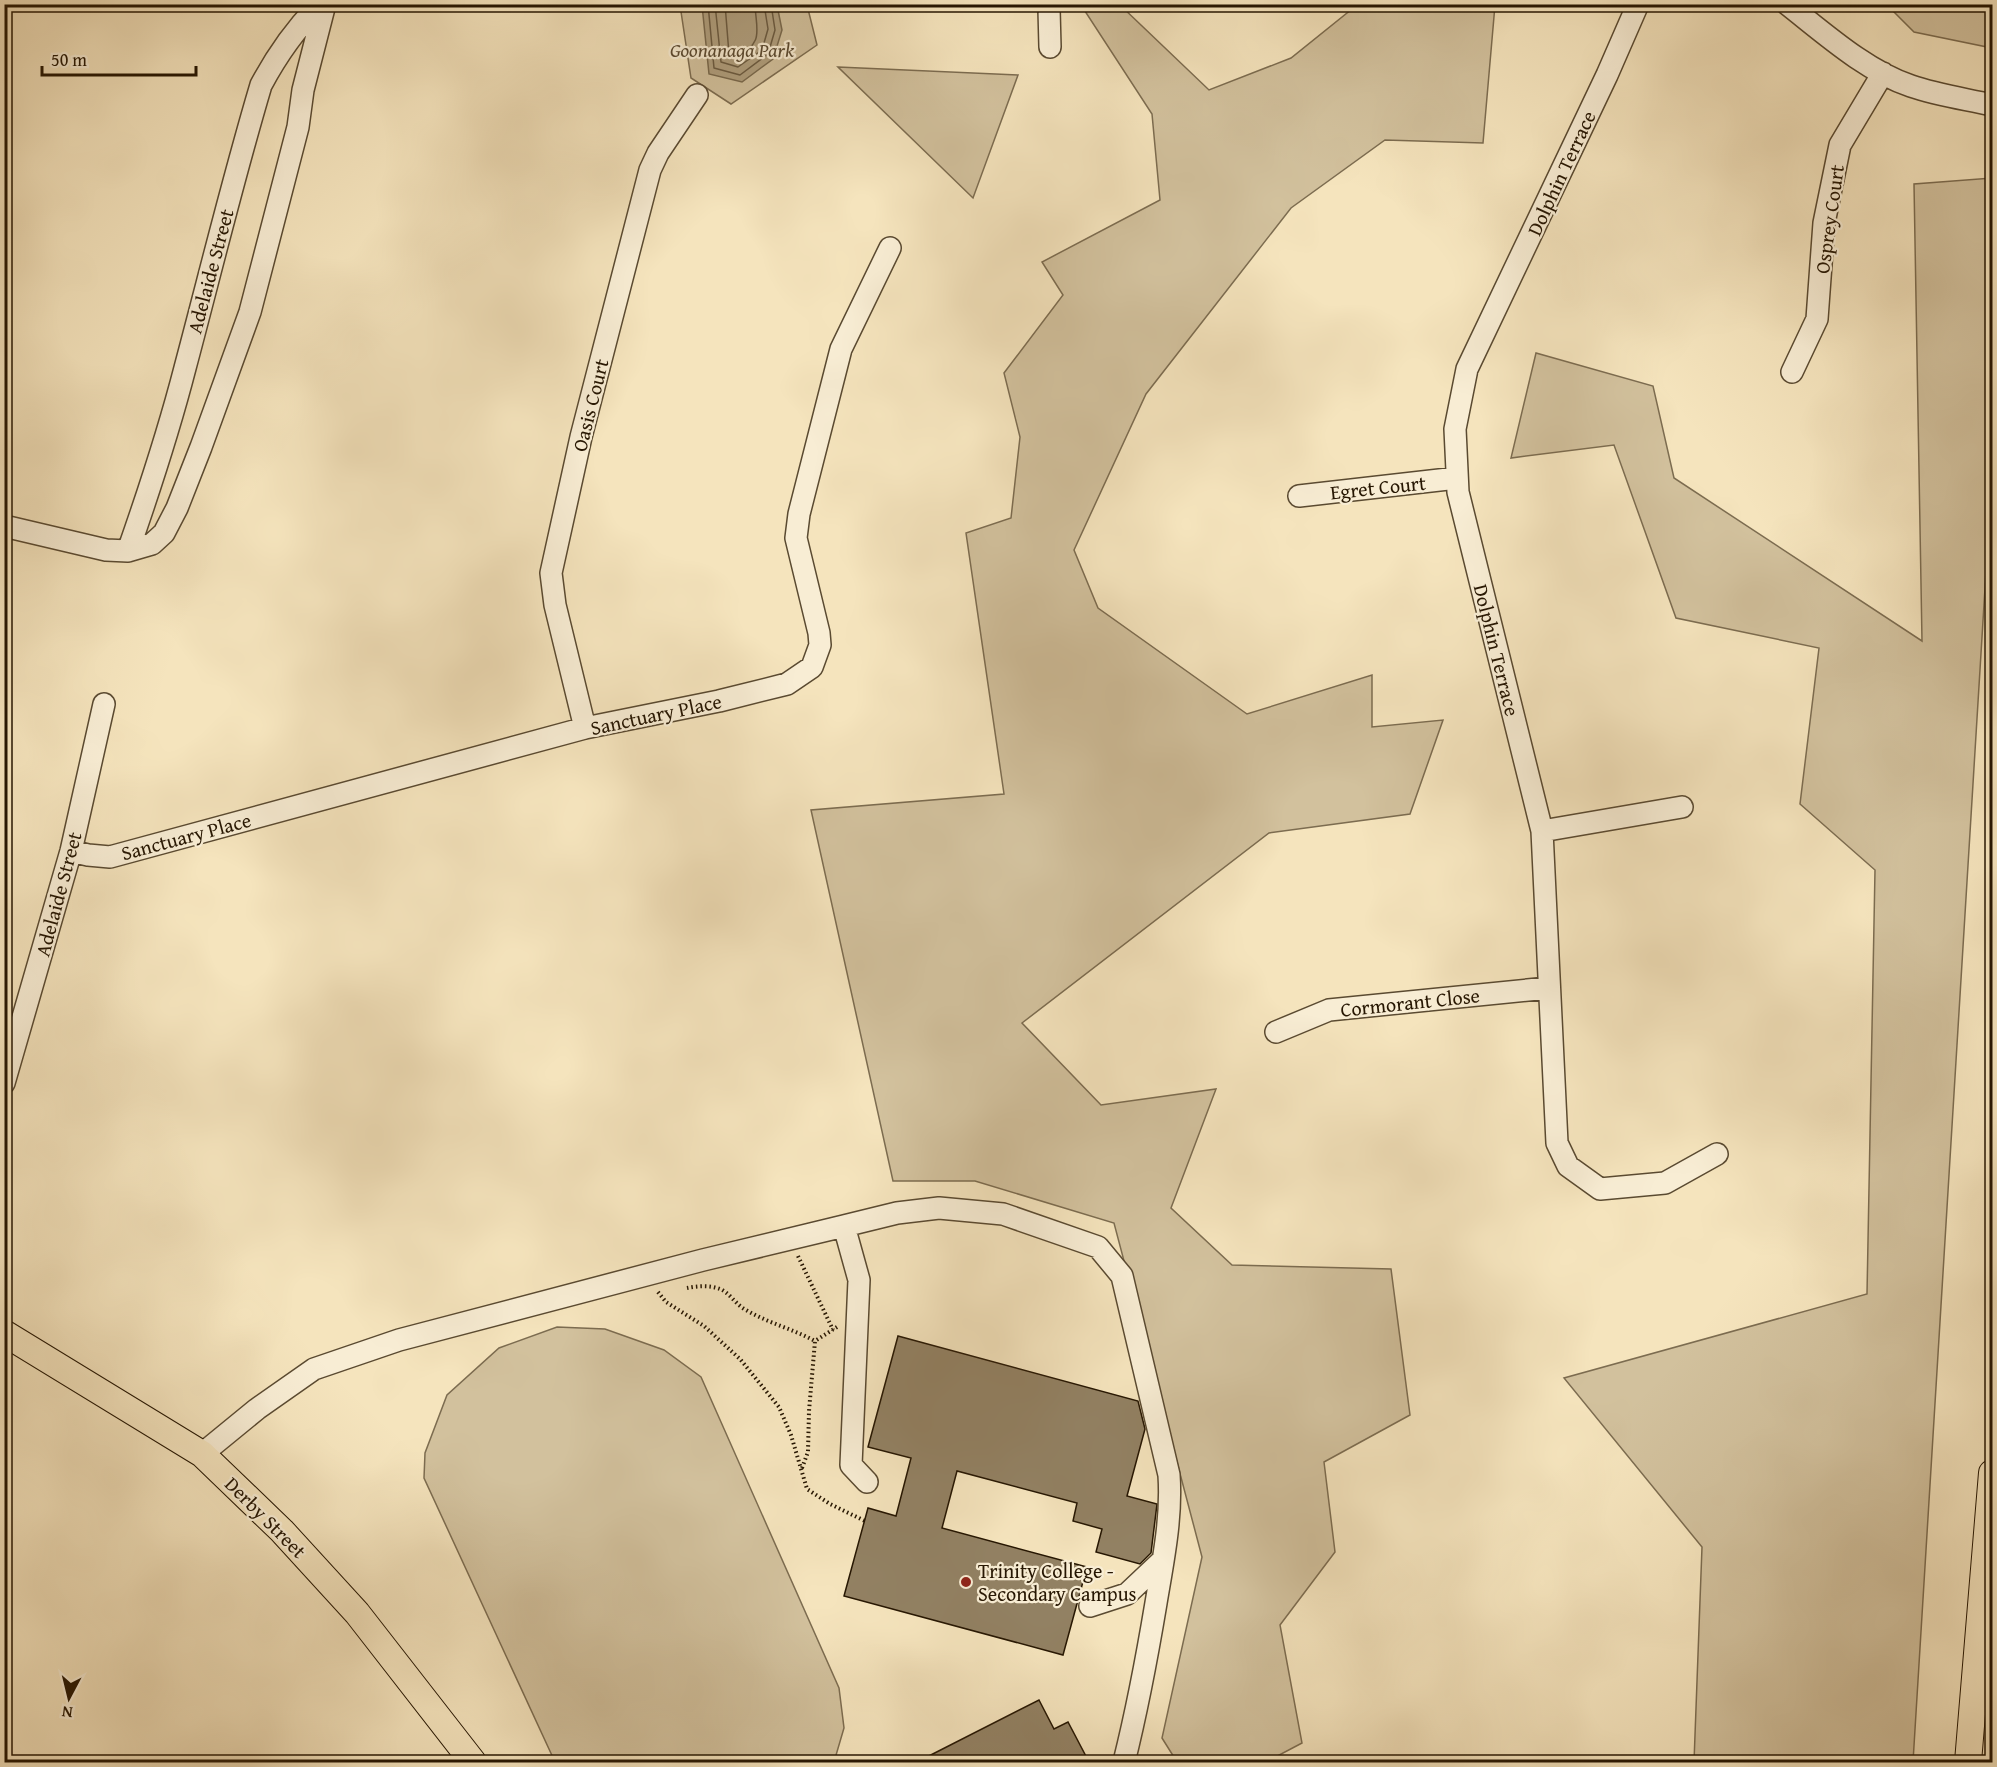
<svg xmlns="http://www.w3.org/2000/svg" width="1997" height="1767" font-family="'Gentium Book Plus',serif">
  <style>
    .green { fill: #d2c19d; stroke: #7c6c50; stroke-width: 1.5 }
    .water { fill: #af9e7d; stroke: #78684c; stroke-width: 1.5 }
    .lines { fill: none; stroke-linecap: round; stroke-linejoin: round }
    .shore { stroke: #6a5a40; stroke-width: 1.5 }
    .building { fill: #928163; stroke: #261602; stroke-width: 1.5 }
    .minor-casing { stroke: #5a4a31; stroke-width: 24 }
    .major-casing { stroke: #261602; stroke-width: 28 }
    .path { stroke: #261602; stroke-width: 4; stroke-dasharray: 1.5 3; stroke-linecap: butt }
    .minor { stroke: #f8edd4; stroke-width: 21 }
    .major { stroke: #f5e4bd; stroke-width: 26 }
    .poi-dot { fill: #8f2418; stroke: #f8edd4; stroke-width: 2 }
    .labels { text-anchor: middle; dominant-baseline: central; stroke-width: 4.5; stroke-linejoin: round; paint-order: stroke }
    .park-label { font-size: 20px; font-style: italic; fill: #5a4930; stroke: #f8edd4 }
    .street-label { font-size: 20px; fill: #261602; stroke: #f8edd4 }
    .poi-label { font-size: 20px; fill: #261602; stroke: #f8edd4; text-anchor: start }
  </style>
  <rect width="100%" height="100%" fill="#f5e4bd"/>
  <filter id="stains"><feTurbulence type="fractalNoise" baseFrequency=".00333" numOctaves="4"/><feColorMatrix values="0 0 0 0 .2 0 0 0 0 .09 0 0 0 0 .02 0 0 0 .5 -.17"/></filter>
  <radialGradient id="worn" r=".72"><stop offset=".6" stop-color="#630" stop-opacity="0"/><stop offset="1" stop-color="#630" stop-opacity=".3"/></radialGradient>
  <path class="green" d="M 680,5 L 807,5 L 817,45 L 731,104 L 691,78 Z
    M 1081,5 L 1120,5 L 1209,90 L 1291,58 L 1357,5 L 1495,5 L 1483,143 L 1385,140 L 1291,208 L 1146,394 L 1074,550 L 1098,608 L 1247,714 L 1372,675 L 1372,727 L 1443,720 L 1410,814 L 1269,833 L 1022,1023 L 1101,1105 L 1216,1089 L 1171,1208 L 1232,1265 L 1391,1269 L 1410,1415 L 1324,1462 L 1335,1552 L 1280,1625 L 1302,1743 L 1266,1762 L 1177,1762 L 1162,1738 L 1202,1557 L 1114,1223 L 975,1181 L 893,1181 L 811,810 L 1004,794 L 966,533 L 1011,518 L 1020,437 L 1004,373 L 1063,295 L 1042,262 L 1160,200 L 1152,114 Z
    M 1887,5 L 1992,5 L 1992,48 L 1914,32 Z
    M 838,67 L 1018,75 L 973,198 Z
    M 1992,178 L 1992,474 L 1913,1762 L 1694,1762 L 1702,1547 L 1564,1378 L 1867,1294 L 1875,870 L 1800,804 L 1819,648 L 1676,618 L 1614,445 L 1511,458 L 1536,353 L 1653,386 L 1674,478 L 1922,641 L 1914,184 Z
    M 557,1327 L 605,1329 L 664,1350 L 701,1377 L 839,1688 L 844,1728 L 834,1762 L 555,1762 L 424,1478 L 425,1453 L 447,1395 L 499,1348 Z"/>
  <path class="water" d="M 702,5 L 777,5 L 782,30 L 773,59 L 742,82 L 709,74 Z"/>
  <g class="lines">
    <path class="shore" d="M 708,4 L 714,68 L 740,75 L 768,54 L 775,30 L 771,4
      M 715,4 L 721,62 L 738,67 L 762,50 L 768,29 L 764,4
      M 725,4 L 729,54 L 736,57 C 765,42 756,31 755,4"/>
  </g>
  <path class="building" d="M 898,1336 L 1138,1401 L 1145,1429 L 1127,1496 L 1157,1504 L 1151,1553 L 1140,1564 L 1096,1552 L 1102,1529 L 1073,1521 L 1077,1503 L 957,1471 L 942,1528 L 1087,1567 L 1063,1655 L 844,1596 L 868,1508 L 896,1516 L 911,1458 L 868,1447 Z
    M 1039,1700 L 1054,1729 L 1068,1722 L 1089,1762 L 917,1762 Z"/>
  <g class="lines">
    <g class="minor-casing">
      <path id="minor" d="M 1046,4 L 1049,9 L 1050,47
        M 1638,4 L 1607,75 L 1467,369 L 1455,429 L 1458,492 L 1542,831 L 1557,1143 L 1568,1166 L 1600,1189 L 1665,1183 L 1717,1154
        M 1787,4 C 1824,33 1866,71 1911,86 C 1937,95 1966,99 1992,105
        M 1792,372 L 1817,319 L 1824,223 L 1840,145 L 1883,73
        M 1299,496 L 1457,478
        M 4,526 L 106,550 L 128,551 L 152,544 L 164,533 L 177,508 L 201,447 L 250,312 L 298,127 L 303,90 L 325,4
        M 128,551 C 149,491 169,430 185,368 C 210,274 233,179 261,85 C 277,55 296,28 320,4
        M 585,728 L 555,605 L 551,573 L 581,437 L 650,170 L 658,153 L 697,95
        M 1542,831 L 1682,807
        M 71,851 L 88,855 L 110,857 L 585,728 L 719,701 L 787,684 L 812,667 L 820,645 L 819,633 L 796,538 L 799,514 L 841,349 L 890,248
        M 1276,1032 L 1329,1010 L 1548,988
        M 4,1083 L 71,851 L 104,704
        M 844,1226 L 897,1213 L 939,1208 L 1003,1214 L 1098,1247 L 1122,1276 L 1169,1475 C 1172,1518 1163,1561 1156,1603 C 1147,1657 1137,1710 1124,1762
        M 202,1454 L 257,1409 L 314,1369 L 399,1340 L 703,1260 L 844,1226 L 859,1280 L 851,1465 L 867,1482
        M 1090,1606 L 1127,1594 L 1163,1560"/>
    </g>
    <g class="major-casing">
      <path id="major" d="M 4,1333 L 202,1454 L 282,1531 L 357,1613 L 473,1762
        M 1968,1762 L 1992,1473"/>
    </g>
    <path class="path" d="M 798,1256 L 833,1330
      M 687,1288 C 697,1286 710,1285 720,1289 C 730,1293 736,1305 746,1310 C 768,1323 793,1329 815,1341
      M 658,1292 L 666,1302 L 704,1326 L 740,1359 L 779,1407 L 791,1435 L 807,1489 L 830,1504 L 865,1521
      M 802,1468 L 808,1452 L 809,1411 L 815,1341 L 837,1327"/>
    <use href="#minor" class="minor"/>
    <use href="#major" class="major"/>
  </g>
  <circle class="poi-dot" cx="966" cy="1582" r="6"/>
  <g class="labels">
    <g class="park-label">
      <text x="732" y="49">Goonanaga Park</text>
    </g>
    <g class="street-label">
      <text transform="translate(1561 173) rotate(-65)">Dolphin Terrace</text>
      <text transform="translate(1829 219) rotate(-82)">Osprey Court</text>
      <text transform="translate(210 271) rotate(-75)">Adelaide Street</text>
      <text transform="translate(590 405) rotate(-76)">Oasis Court</text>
      <text transform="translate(1378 487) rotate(-6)">Egret Court</text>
      <text transform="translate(1497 650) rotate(76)">Dolphin Terrace</text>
      <text transform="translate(656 714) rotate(-12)">Sanctuary Place</text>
      <text transform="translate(186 836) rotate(-15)">Sanctuary Place</text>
      <text transform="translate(58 894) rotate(-75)">Adelaide Street</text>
      <text transform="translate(1410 1002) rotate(-6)">Cormorant Close</text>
      <text transform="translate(266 1517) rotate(45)">Derby Street</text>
    </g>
    <g class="poi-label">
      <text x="978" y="1570">Trinity College -<tspan x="978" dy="23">Secondary Campus</tspan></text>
    </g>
  </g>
  <rect width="1997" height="1767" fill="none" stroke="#f5e4bd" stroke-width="24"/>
  <rect x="6" y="6" width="1985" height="1755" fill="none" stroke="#261602" stroke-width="3"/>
  <rect x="12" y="12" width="1973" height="1743" fill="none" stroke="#261602" stroke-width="1.5"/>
  <g transform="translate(69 1698) rotate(187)" stroke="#f8edd4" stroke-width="4.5" paint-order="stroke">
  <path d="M0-4.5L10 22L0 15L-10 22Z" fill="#261602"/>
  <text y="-9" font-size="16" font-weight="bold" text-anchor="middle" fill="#261602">N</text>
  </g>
  <path d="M42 66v9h154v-9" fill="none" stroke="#261602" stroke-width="3"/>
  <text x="51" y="66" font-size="18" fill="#261602" stroke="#f8edd4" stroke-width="4.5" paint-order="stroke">50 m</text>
  <rect width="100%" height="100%" filter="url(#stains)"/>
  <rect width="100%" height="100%" fill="url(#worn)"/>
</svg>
